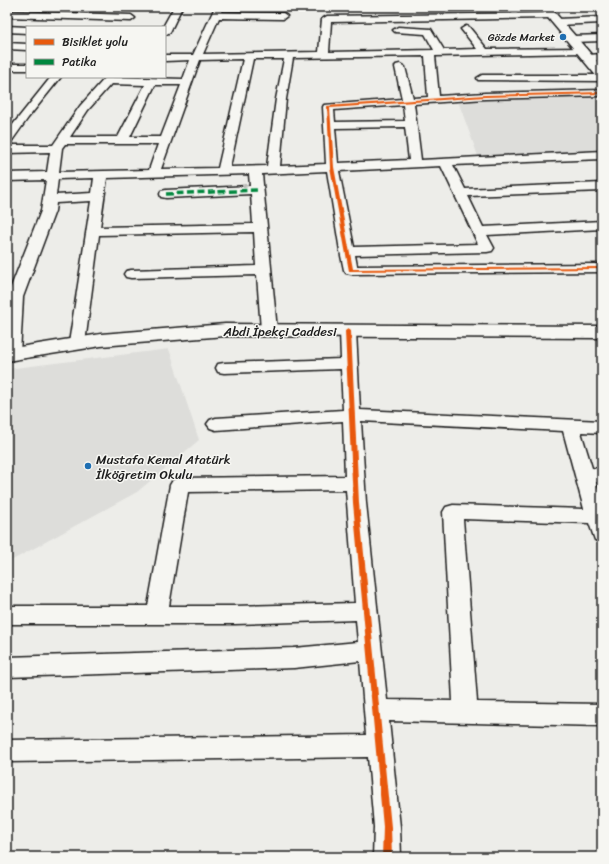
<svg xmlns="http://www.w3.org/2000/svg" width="609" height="864" font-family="Sriracha,sans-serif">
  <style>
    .built { fill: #ddddda }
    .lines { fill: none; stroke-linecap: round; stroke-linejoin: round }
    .street-casing { stroke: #1c1c1c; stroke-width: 3 }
    .secondary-casing { stroke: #1c1c1c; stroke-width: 3 }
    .street { fill: #f6f6f2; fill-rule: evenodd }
    .secondary { fill: #f6f6f2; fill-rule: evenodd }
    .quiet { stroke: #00873e; stroke-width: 3.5; stroke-dasharray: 7 3.5; stroke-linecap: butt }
    .cycleway-casing { stroke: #f6f6f2; stroke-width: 2 }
    .cycleway { fill: #e8590c; fill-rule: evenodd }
    .poi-dot { fill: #1f6fb2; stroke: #f6f6f2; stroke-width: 1.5 }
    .labels { text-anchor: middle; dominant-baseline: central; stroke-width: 3; stroke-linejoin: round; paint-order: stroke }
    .far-poi-label { font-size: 11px; fill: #1c1c1c; stroke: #f6f6f2; text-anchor: end }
    .street-label { font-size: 13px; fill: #1c1c1c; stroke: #f6f6f2 }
    .poi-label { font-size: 13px; fill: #1c1c1c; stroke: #f6f6f2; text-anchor: start }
  </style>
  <rect width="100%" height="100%" fill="#edede9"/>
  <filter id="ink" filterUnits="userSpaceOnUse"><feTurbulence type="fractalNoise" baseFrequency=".025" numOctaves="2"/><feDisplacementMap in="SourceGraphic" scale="8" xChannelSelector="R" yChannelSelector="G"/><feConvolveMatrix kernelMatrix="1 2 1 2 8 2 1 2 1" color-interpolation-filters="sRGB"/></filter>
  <g filter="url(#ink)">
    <path class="built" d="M 602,96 L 602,151 L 478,156 L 458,101 Z
      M 169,349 L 199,440 L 137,492 L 7,563 L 7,369 Z"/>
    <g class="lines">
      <g class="street-casing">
        <path id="street" d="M 174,7 L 182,7 L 170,32 L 165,35 L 165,27 L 163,27 Z
          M 215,7 L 223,7 L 221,12 L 283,13 L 287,16 L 283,19 L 219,18 L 203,54 L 319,52 L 322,19 L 327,16 L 554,13 L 555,15 L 554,17 L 551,18 L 331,22 L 329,52 L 434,50 L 425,34 L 395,32 L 393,30 L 398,27 L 431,29 L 444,50 L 477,49 L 461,29 L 466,26 L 469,27 L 487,49 L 585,48 L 587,50 L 582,53 L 435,56 L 439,96 L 485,93 L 602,90 L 602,96 L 485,99 L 414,104 L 421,160 L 602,151 L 602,159 L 453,165 L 465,189 L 602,183 L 602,191 L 468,196 L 483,227 L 602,221 L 602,229 L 487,235 L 494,248 L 492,251 L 487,252 L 355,255 L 357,266 L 602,264 L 602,272 L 351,274 L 346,273 L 344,270 L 340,251 L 327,171 L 262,174 L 277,330 L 275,333 L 269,335 L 263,333 L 261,330 L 257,275 L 131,278 L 126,277 L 124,274 L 126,271 L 131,270 L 256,266 L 254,232 L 99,235 L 85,343 L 83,346 L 77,348 L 71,346 L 69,343 L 91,201 L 56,203 L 55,211 L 23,297 L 20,354 L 18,357 L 12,359 L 7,358 L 7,297 L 41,211 L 46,180 L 7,181 L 7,173 L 47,172 L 50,152 L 7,153 L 7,145 L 53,145 L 80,106 L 106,77 L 183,79 L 190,60 L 165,61 L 165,55 L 193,55 ZM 425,56 L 428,97 L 413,98 L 405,67 L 400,64 L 396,65 L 395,67 L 402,99 L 324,105 L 323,107 L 326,164 L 280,166 L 286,99 L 293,58 ZM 243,59 L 218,168 L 161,169 L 200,60 ZM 253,59 L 284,59 L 276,99 L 267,166 L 230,167 ZM 111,84 L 145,85 L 118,137 L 70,137 L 88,110 ZM 155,85 L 181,85 L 161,137 L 130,137 ZM 403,105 L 405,121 L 335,122 L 334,110 ZM 405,127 L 409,160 L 338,163 L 335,128 ZM 65,144 L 158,144 L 149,170 L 59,172 L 62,148 ZM 441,166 L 478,244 L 354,247 L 339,171 ZM 249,174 L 250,186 L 166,190 L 161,191 L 160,194 L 161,197 L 166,198 L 251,194 L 253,224 L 100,227 L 107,178 ZM 94,178 L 92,193 L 56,195 L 58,179 Z
          M 7,11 L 131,15 L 135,18 L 131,21 L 7,17 Z
          M 602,17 L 602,23 L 558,25 L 553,22 L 558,19 Z
          M 7,26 L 27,27 L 27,33 L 7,32 Z
          M 602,35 L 602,41 L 573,42 L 568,39 L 573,36 Z
          M 7,43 L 27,44 L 27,50 L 7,49 Z
          M 602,54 L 602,60 L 588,61 L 583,58 L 588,55 Z
          M 7,64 L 27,64 L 27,70 L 7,70 Z
          M 482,75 L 602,75 L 602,81 L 478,80 L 477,78 Z
          M 51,77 L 61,77 L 28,118 L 11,142 L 7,143 L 7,132 Z
          M 348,326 L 354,328 L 356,331 L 360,410 L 602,421 L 602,433 L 581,432 L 592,468 L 602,469 L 602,483 L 596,482 L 602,501 L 602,542 L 595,540 L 589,523 L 463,519 L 477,702 L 602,704 L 602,726 L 389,721 L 400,827 L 401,857 L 373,857 L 374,827 L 368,757 L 7,762 L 7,740 L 366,735 L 360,661 L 294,668 L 7,677 L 7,657 L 294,648 L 358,642 L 356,620 L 235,624 L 7,624 L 7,606 L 148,606 L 170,485 L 173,480 L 180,478 L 345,476 L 343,421 L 216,430 L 210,428 L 207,424 L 210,420 L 216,418 L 343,410 L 341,369 L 224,373 L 218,372 L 216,368 L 218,364 L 224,363 L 341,359 L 340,331 L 342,328 ZM 361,421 L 563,431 L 584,509 L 453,505 L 446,507 L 443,512 L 453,701 L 387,700 L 366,503 ZM 346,490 L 355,603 L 235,606 L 169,606 L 188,492 Z"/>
      </g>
      <g class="secondary-casing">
        <path id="secondary" d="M 539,7 L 550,7 L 602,67 L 602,79 L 598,78 Z
          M 225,324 L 602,326 L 602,338 L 225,336 L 101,346 L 7,361 L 7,349 L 101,334 Z"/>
      </g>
      <use href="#street" class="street"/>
      <use href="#secondary" class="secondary"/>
      <path class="quiet" d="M 166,194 L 257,190"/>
      <g class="cycleway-casing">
        <path id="cycleway" d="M 602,92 L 602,94 L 485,97 L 330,108 L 334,167 L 353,269 L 602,267 L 602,269 L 349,271 L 330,167 L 327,106 L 485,95 Z
          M 348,329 L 351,331 L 359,503 L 391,827 L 392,857 L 382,857 L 383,827 L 353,503 L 345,331 Z"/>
      </g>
      <use href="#cycleway" class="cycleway"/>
    </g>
  </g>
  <g class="poi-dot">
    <circle cx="563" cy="37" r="4"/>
    <circle cx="88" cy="466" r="4"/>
  </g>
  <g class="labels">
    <g class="far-poi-label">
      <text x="555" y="37">Gözde Market</text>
    </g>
    <g class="street-label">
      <text x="280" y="331">Abdi İpekçi Caddesi</text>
    </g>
    <g class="poi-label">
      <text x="96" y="459">Mustafa Kemal Atatürk<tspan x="96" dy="15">İlköğretim Okulu</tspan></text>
    </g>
  </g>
  <rect width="609" height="864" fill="none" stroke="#f6f6f2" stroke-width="24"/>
  <rect x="12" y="12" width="585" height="840" fill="none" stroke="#1c1c1c" stroke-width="1.5" filter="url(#ink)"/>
  <rect x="26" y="26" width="140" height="52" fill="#f6f6f2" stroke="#9f9f9c"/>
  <rect x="34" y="39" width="20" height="6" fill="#e8590c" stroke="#9f9f9c"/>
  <text x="62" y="46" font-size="12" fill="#1c1c1c">Bisiklet yolu</text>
  <rect x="34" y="59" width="20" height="6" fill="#00873e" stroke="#9f9f9c"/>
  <text x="62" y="66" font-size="12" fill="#1c1c1c">Patika</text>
</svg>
